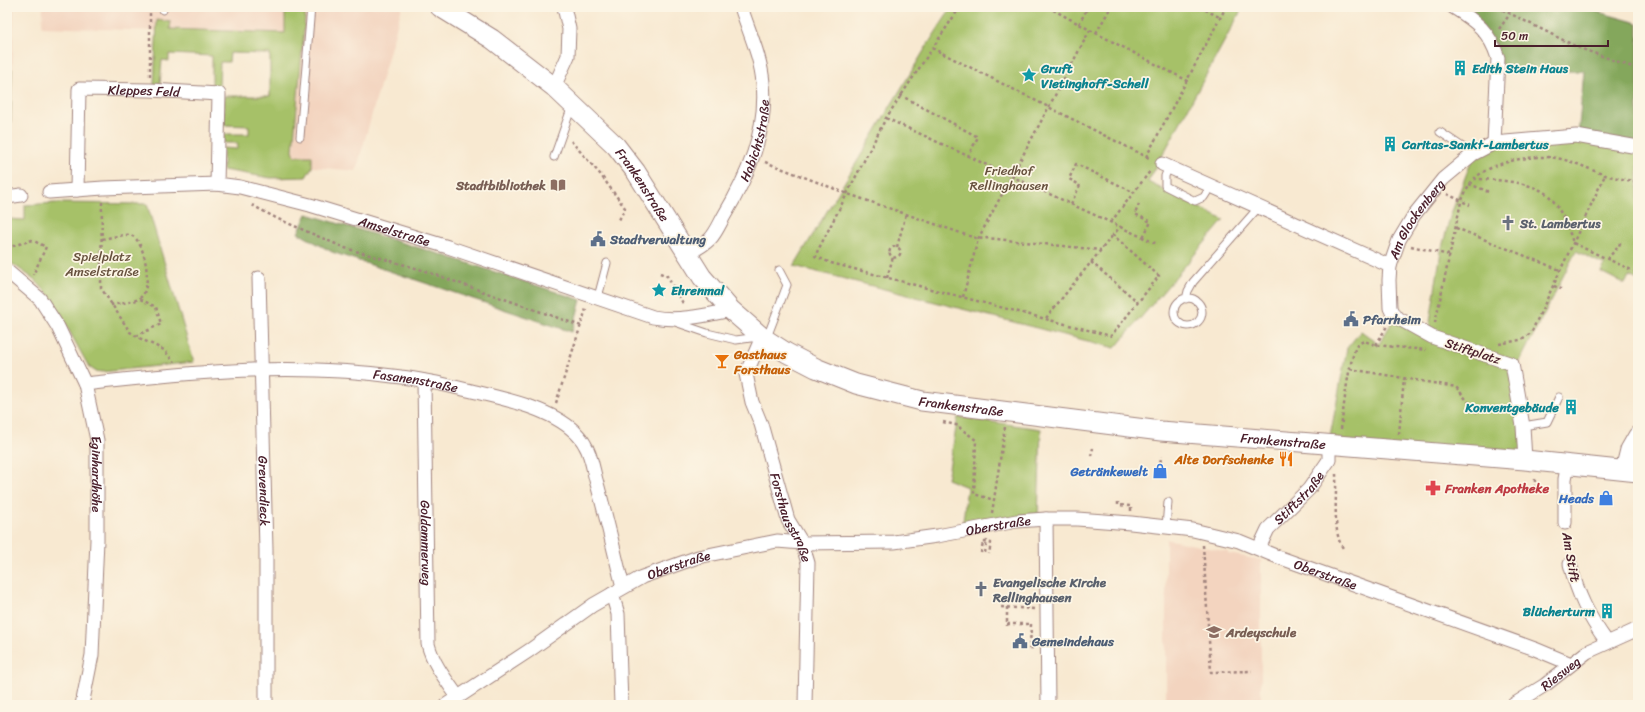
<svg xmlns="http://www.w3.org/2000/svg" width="1645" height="712" font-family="Sriracha,sans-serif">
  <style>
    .built { fill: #f3d4bf }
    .green { fill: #a6c167; stroke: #787049 }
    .forest { fill: #84a75c; stroke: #676344 }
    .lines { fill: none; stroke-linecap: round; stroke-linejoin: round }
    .service-casing { stroke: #a1847e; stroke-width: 9 }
    .minor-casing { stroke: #a1847e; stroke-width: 15 }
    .secondary-casing { stroke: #a1847e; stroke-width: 21 }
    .path { stroke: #a1847e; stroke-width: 2.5; stroke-dasharray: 3 3; stroke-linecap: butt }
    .service { stroke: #fff; stroke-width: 7 }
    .minor { stroke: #fff; stroke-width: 13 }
    .secondary { stroke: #fff; stroke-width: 19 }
    .labels { text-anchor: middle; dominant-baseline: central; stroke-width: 3.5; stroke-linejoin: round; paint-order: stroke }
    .culture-label { font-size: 13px; font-weight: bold; fill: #0d838f; stroke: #fcf5e5; text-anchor: start }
    .street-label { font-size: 13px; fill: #4a1f2b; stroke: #fcf5e5 }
    .park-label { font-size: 13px; fill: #66503d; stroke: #fcf5e5 }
    .education-label { font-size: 13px; font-weight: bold; fill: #785e54; stroke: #fcf5e5; text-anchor: end }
    .worship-label { font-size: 13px; font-weight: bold; fill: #5b616d; stroke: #fcf5e5; text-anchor: start }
    .service-label { font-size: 13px; font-weight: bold; fill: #4e5e75; stroke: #fcf5e5; text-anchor: start }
    .food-label { font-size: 13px; font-weight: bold; fill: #c56008; stroke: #fcf5e5; text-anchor: start }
    .shop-label { font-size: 13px; font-weight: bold; fill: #366cbe; stroke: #fcf5e5; text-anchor: end }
    .health-label { font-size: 13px; font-weight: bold; fill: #be3a42; stroke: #fcf5e5; text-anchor: start }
  </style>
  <rect width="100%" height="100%" fill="#fcf5e5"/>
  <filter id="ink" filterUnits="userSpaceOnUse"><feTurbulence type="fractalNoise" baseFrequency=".025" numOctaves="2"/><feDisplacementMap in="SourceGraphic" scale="8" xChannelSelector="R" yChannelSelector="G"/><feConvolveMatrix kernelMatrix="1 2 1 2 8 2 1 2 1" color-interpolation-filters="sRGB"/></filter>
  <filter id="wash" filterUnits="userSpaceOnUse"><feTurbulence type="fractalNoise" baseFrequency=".012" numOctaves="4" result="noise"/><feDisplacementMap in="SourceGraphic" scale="16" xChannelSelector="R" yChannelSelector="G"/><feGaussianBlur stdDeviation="0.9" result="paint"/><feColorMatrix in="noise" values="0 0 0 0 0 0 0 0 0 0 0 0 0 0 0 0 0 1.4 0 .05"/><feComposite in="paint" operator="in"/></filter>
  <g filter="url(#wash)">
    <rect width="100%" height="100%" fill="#f8e9d1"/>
    <path class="built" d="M 7,7 L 14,7 L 9,187 L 7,187 Z
      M 43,7 L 402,7 L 356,171 L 293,165 L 303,40 L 157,31 L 42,27 Z
      M 1166,539 L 1228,552 L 1228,554 L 1261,560 L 1261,705 L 1166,705 Z"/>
    <path class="green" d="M 285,7 L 306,7 L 293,150 L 295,156 L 312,156 L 312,167 L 306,177 L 271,178 L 223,170 L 223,148 L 237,149 L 238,143 L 224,143 L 224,134 L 249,134 L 249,126 L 224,125 L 224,96 L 270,96 L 270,54 L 230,53 L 229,62 L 220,62 L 219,87 L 212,86 L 212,56 L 169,54 L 169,61 L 162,60 L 160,85 L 154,85 L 157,20 L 171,22 L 170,29 L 285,33 Z
      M 952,7 L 1243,7 L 1148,182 L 1224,220 L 1115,348 L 794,266 L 928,44 Z
      M 7,68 L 12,69 L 10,149 L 7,149 Z
      M 1576,137 L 1638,148 L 1638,280 L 1629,276 L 1625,284 L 1601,272 L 1605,265 L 1576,251 L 1514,373 L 1524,459 L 1329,442 L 1347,348 L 1361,331 L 1379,344 L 1395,317 L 1428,335 L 1441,251 L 1451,214 L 1474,154 L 1494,144 Z
      M 55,203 L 147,204 L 194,362 L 102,372 L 95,371 L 89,367 L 50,296 L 34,279 L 7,260 L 7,219 L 25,220 L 25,205 Z
      M 958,417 L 1041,429 L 1038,518 L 962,530 L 967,487 L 947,479 Z"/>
    <path class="forest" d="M 1454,7 L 1580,7 L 1638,23 L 1638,146 L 1578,136 L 1584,71 L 1500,72 L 1497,48 Z
      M 307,214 L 446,256 L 581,300 L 572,332 L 332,252 L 298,233 Z"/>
  </g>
  <g filter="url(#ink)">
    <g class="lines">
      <g class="service-casing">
        <path id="service" d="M 163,10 L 163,7
          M 1440,132 L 1473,154
          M 300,137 L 311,7
          M 554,157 L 572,106
          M 1169,167 L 1165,176 L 1165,186 L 1195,201 L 1204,197 L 1211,186
          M 598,297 L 607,263
          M1174 312a14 14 0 1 1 28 0a14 14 0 1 1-28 0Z
          M 1186,299 L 1188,291 L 1193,282 L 1258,208
          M 675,322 L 707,333 L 736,340 L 758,337
          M 766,340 L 787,285 L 779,270
          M 1523,426 L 1547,422 L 1559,397
          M 1166,527 L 1168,502"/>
      </g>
      <g class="minor-casing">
        <g id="minor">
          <path d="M 1453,7 C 1476,21 1490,32 1498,58 L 1494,143"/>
          <path d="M 554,87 L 568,56 L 569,29 L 564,7"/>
          <path d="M 1162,164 L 1390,266"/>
          <path id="s1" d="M 77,190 L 79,89 L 150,90 L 219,94 L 217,184"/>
          <path id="s2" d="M 49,192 L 103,188 L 217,184 L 240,187 L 310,205 L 448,247 L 653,317 C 679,322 706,315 731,310"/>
          <path d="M 7,197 L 21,195"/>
          <path id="s3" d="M 687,254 C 695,250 703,246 710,239 C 716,233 720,223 724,216 C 748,176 768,130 763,83 C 761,57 749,32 741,7"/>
          <path id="s4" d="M 7,271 L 40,299 L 58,327 L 85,384 L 97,440 L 97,540 L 92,655 L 82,705"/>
          <path id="s5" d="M 259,278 L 266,550 L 266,705"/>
          <path id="s6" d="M 762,337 L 746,374 L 752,402 L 761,424 L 788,520 L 802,543 L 808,563 L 805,705"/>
          <path id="s7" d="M 424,381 L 428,644 C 433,664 446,680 458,697"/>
          <path id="s8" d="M 85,384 C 190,372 296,362 401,377 C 428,380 454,387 480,393 C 510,400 552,410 575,432 C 578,435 583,441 585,445 C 591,454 593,469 596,480 C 606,515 614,551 623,587"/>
          <path id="s9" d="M 1525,460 L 1523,426 L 1512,364 L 1432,337 L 1394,316 L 1390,308 L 1389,280 L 1390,266 L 1399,240 L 1414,215 L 1443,179 L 1473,154 L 1494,143 L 1576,136 L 1638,147"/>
          <path d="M 1046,519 L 1048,705"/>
          <path d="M 1565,523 L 1565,479 L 1568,464"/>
          <path id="s10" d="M 1259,548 L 1268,529 L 1309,489 L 1329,460 L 1329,443"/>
          <path d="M 1570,564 C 1578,595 1588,616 1607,642"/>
          <path d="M 612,594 L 618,614 L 621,705"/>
          <path id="s11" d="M 446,705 L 530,650 L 593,605 L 642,577 L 698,557 L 777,541 L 802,543 L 894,542 L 937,536 L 1017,521 L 1046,519 L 1077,519 L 1131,523 L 1193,530 L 1239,541 L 1278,557 L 1535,649 L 1571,664"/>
          <path id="s12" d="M 1513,705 L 1545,685 L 1587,652 L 1638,629"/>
        </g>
      </g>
      <g class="secondary-casing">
        <g id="secondary">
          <path id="s13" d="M 440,7 L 492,39 L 554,87 L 616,146 L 636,172 L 702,277 L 731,310 L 762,337 L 787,353 L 816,368 L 856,384 L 922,401 L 1161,431 L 1525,460 L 1638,472"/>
          <path d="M 1625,470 L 1630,450 L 1638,436"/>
        </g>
      </g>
      <path class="path" d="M 150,7 L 150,76
        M 960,7 L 886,118 L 815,256 L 831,263 L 1111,336 L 1159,276 L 1113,235 L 1121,226
        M 1200,7 L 1221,18
        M 1497,7 L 1577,47 L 1638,69
        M 7,22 L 8,7
        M 1079,24 L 1088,7
        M 1499,29 L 1510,14
        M 1090,30 L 1188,81
        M 1096,33 L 1111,7
        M 932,48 L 1151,159
        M 900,95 L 978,137 L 968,156
        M 886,118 L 1157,244
        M 571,141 L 600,174 L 625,208 L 619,220
        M 1146,157 L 1226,7
        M 765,162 L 848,194 L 978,239 L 987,238 L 1101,250
        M 1474,179 C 1494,179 1535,182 1549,196 C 1560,207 1569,229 1573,243 L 1638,273
        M 1469,184 L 1487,191 L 1486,194
        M 1447,194 L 1470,205
        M 102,202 L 101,288 L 130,332 L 137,337 L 164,350 L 174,362
        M 1071,204 L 1080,185 L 1069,179 L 1076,164 L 1133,192
        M 1139,204 L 1135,214 L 1151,222 L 1143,237
        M 252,205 L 276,218 L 345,248 L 419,269 L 581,326
        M 1111,222 L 1151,170
        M 1456,228 L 1560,270
        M 102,239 C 109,238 124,234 130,235 C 145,238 153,287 141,297 C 135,303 120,303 111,305
        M 1411,246 L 1449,255
        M889.5 252a5.5 5.5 0 1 1 11 0a5.5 5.5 0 1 1-11 0Z
        M 897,247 L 906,214
        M 7,248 L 32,240 L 46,247 L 33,275
        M 1607,259 L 1619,246 L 1620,243 L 1618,241
        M 1091,262 L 1138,302
        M 660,273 L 667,276 L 684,305
        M 887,278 L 893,257
        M 1554,286 L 1561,289
        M 963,297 L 978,239 L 1090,30 L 1048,7
        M 1046,318 L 1113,235
        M 1435,323 L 1461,202 C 1465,194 1467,186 1473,180 C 1490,162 1532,154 1556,158 C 1574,161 1588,169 1605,175 C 1616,178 1627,180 1638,182
        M 136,336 L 161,324 L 156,307 L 140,299
        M 1499,344 L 1520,340 L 1531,333 L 1605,175
        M 1376,345 L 1387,326
        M 1350,369 L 1456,387 L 1479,415
        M 556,403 L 586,309
        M 943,422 L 960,426 L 960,428 L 976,440 L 974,494 L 994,500
        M 1341,429 C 1343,413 1349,355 1358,344 C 1360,343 1362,342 1364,341 L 1376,345 L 1426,350
        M 1399,434 L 1404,379
        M 1091,456 L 1093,448
        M 1160,468 L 1161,456
        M 1336,474 C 1337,494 1332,533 1343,548
        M 1535,488 L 1535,477
        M 1118,502 L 1118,505 L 1131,506 L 1131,511
        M 992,513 L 1005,427
        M 1567,536 L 1568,550
        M 1203,545 L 1211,672 L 1252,671
        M 981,553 L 983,542 L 991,543 L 989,554
        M 985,553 L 987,540
        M 1001,607 L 1034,609
        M 1007,607 L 1007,626
        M 1007,624 L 1031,624 L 1030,648 L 1034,648"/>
      <use href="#service" class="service"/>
      <use href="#minor" class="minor"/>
      <use href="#secondary" class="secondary"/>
    </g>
  </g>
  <defs>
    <g id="building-bare" transform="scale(1.2)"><path d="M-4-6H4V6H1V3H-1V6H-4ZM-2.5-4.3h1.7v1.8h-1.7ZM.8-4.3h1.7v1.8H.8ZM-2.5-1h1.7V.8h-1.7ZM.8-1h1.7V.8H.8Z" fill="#0f9aa8" stroke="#fcf5e5" stroke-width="2.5" paint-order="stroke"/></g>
    <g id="sight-bare" transform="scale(1.2)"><path d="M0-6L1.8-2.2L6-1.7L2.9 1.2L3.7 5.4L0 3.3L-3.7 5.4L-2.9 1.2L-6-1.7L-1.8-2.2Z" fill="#0f9aa8" stroke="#fcf5e5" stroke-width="2.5" paint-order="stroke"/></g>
    <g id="library-bare" transform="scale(1.2)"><path d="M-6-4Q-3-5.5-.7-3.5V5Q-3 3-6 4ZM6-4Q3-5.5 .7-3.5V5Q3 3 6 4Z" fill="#8d6e63" stroke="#fcf5e5" stroke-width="2.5" paint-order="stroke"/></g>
    <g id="church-bare" transform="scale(1.2)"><path d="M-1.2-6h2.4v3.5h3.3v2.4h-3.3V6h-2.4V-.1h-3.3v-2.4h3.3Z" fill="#6b7280" stroke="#fcf5e5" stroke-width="2.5" paint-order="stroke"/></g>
    <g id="civic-bare" transform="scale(1.2)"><path d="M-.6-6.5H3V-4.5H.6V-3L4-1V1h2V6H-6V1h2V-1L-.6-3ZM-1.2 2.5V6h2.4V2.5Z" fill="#5c6f8a" stroke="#fcf5e5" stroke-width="2.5" paint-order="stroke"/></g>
    <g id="bar-bare" transform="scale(1.2)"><path d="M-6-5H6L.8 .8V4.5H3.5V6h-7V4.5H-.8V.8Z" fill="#e8710a" stroke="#fcf5e5" stroke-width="2.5" paint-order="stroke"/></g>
    <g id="restaurant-bare" transform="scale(1.2)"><path d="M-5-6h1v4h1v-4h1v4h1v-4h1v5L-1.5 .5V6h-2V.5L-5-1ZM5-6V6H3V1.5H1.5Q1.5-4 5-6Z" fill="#e8710a" stroke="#fcf5e5" stroke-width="2.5" paint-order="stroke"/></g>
    <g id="shop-bare" transform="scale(1.2)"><path d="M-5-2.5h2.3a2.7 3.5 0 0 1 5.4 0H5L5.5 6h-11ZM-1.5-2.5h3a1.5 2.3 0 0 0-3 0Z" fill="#3f7fe0" stroke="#fcf5e5" stroke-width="2.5" paint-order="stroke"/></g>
    <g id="pharmacy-bare" transform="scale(1.2)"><path d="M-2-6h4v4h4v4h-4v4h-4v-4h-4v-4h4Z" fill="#e0444e" stroke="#fcf5e5" stroke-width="2.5" paint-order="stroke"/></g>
    <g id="school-bare" transform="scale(1.2)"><path d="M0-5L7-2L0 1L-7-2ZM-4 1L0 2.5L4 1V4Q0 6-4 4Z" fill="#8d6e63" stroke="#fcf5e5" stroke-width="2.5" paint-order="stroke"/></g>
  </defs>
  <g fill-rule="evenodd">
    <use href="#building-bare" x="1460" y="68"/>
    <use href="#sight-bare" x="1029" y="75"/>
    <use href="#building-bare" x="1390" y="144"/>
    <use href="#library-bare" x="558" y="185"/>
    <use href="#church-bare" x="1508" y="223"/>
    <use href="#civic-bare" x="598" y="239"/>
    <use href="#sight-bare" x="659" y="290"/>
    <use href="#civic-bare" x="1351" y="319"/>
    <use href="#bar-bare" x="722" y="361"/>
    <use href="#building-bare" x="1571" y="407"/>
    <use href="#restaurant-bare" x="1286" y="459"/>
    <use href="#shop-bare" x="1160" y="471"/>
    <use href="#pharmacy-bare" x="1433" y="488"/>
    <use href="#shop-bare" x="1606" y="498"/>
    <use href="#church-bare" x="981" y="589"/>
    <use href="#building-bare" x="1607" y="611"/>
    <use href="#school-bare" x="1214" y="632"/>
    <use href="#civic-bare" x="1020" y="641"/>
  </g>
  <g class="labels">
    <g class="culture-label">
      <text x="1041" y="68">Gruft<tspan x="1041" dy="15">Vietinghoff-Schell</tspan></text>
      <text x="1472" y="68">Edith Stein Haus</text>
      <text x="1402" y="144">Caritas-Sankt-Lambertus</text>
      <text x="671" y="290">Ehrenmal</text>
      <text x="1559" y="407" text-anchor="end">Konventgebäude</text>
      <text x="1595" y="611" text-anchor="end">Blücherturm</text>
    </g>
    <g class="street-label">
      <text stroke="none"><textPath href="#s1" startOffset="166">Kleppes Feld</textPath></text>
      <text stroke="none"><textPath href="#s3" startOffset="137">Habichtstraße</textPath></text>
      <text stroke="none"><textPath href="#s13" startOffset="272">Frankenstraße</textPath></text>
      <text stroke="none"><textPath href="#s9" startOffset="330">Am Glockenberg</textPath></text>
      <text stroke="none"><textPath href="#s2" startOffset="352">Amselstraße</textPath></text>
      <text transform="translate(1473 351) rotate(18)">Stiftplatz</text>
      <text stroke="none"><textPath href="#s8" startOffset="332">Fasanenstraße</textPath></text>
      <text stroke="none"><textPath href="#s13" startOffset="680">Frankenstraße</textPath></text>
      <text stroke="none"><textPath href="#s13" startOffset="1004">Frankenstraße</textPath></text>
      <text stroke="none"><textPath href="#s4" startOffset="231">Eginhardhöhe</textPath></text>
      <text stroke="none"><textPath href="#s5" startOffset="213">Grevendieck</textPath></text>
      <text stroke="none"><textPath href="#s10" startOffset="65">Stiftstraße</textPath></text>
      <text stroke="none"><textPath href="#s6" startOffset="191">Forsthausstraße</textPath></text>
      <text stroke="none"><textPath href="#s11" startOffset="597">Oberstraße</textPath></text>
      <text stroke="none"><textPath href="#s7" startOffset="162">Goldammerweg</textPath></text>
      <text transform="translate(1571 557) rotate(80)">Am Stift</text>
      <text stroke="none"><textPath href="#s11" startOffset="273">Oberstraße</textPath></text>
      <text stroke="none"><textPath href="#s11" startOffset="933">Oberstraße</textPath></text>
      <text stroke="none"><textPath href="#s12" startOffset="57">Riesweg</textPath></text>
    </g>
    <g class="park-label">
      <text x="1009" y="170">Friedhof<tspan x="1009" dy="15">Rellinghausen</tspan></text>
      <text x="102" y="256">Spielplatz<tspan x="102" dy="15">Amselstraße</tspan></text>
    </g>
    <g class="education-label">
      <text x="546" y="185">Stadtbibliothek</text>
      <text x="1226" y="632" text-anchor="start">Ardeyschule</text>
    </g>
    <g class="worship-label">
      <text x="1520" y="223">St. Lambertus</text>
      <text x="993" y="582">Evangelische Kirche<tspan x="993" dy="15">Rellinghausen</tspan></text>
    </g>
    <g class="service-label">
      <text x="610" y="239">Stadtverwaltung</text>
      <text x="1363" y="319">Pfarrheim</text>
      <text x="1032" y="641">Gemeindehaus</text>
    </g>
    <g class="food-label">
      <text x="734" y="354">Gasthaus<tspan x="734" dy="15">Forsthaus</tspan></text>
      <text x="1274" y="459" text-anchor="end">Alte Dorfschenke</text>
    </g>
    <g class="shop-label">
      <text x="1148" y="471">Getränkewelt</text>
      <text x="1594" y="498">Heads</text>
    </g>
    <g class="health-label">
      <text x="1445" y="488">Franken Apotheke</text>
    </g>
  </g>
  <rect width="1645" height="712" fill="none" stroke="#fcf5e5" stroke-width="24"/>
  <path d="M1495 40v6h113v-6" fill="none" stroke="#4a1f2b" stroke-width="2"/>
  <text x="1501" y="40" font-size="12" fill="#4a1f2b" stroke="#fcf5e5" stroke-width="3" paint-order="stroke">50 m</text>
</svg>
